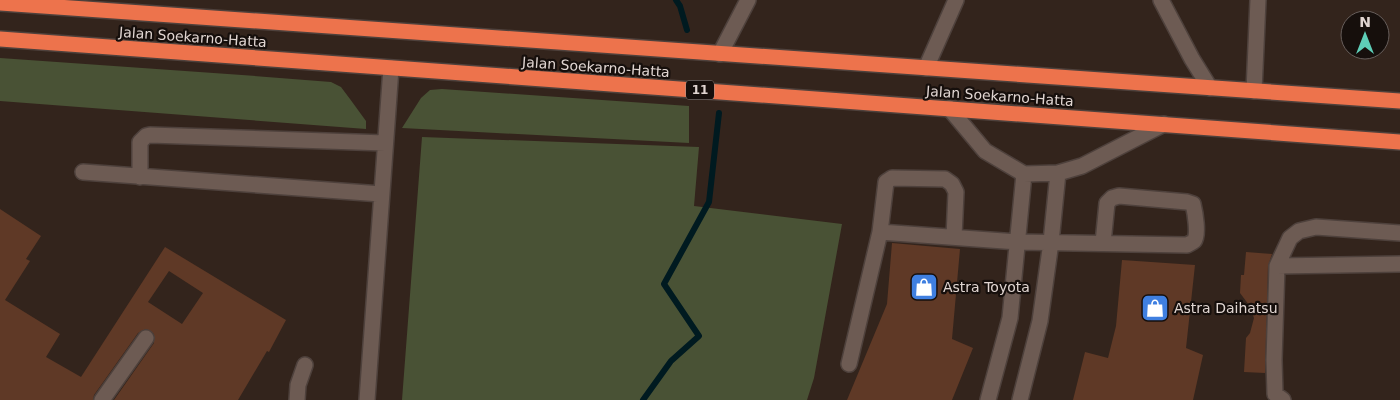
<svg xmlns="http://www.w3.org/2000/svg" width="1400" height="400" font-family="'DejaVu Sans',sans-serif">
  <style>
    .green { fill: #495235 }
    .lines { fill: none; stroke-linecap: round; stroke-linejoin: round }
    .stream { stroke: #001a20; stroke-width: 6 }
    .building { fill: #5f3926; fill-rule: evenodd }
    .minor-casing { stroke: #4e413c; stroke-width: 18 }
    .highway-casing { stroke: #4e413c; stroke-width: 18 }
    .minor { stroke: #6d5b53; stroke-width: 15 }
    .highway { stroke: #ed734c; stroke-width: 15 }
    .labels { text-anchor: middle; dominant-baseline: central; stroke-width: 4.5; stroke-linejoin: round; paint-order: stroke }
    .shield { fill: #160f0c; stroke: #a39a96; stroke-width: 1 }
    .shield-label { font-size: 12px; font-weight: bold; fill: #e0d5d1 }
    .street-label { font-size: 14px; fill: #e0d5d1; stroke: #160f0c }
    .poi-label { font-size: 14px; fill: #e0d5d1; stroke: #160f0c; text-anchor: start }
  </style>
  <rect width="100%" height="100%" fill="#33241c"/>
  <path class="green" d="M 0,58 L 242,75 L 331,82 L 341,87 L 350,99 L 366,121 L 366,129 L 0,101 Z
    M 442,89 L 689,106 L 689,143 L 402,128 L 421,98 L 430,90 Z
    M 422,137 L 699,147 L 694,206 L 842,224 L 814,378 L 807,400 L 402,400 Z"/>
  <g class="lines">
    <path class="stream" d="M 676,0 L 680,6 L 687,30
      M 643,400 L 671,361 L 699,336 L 664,284 L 709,202 L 719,113"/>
  </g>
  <path class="building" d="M 0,209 L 41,236 L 26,259 L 30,261 L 5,300 L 60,334 L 46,357 L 81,377 L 165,247 L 286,320 L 269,352 L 267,351 L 238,400 L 114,400 L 154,343 L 154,334 L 146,329 L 138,333 L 94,395 L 93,400 L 0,400 ZM 169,271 L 203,293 L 182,324 L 148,302 Z
    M 892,243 L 960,249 L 952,339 L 973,348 L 952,400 L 847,400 L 887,304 Z
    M 1246,252 L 1272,254 L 1268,266 L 1265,373 L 1244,372 L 1246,338 L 1250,333 L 1254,318 L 1249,305 L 1240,293 L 1241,275 L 1244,275 Z
    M 1122,260 L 1195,265 L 1186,348 L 1203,355 L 1193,400 L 1073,400 L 1085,352 L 1108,358 L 1116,326 Z"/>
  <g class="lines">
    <g class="minor-casing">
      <path id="minor" d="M 1161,0 L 1192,59 L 1210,88
        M 720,54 L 748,0
        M 926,68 L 956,0
        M 1254,91 L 1258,0
        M 949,108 L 985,151 L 1024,174 L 1058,173 L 1082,166 L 1164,124
        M 83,172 L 381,194
        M 140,177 L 140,142 L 146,136 L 150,135 L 385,143
        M 880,232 L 1018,242 L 1187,245 C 1189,244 1193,242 1194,241 C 1199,235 1195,212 1193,204 L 1187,202 L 1119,196 L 1112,198 L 1107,203 L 1103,243
        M 1277,266 L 1290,238 L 1299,231 L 1316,227 L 1400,233
        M 849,364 L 880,232 L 886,182 L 892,178 L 945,179 L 952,184 L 956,192 L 954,237
        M 102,400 L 146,338
        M 297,400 L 298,385 L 305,365
        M 367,400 L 391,68
        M 988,400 L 1010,318 L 1024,174
        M 1020,400 L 1040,321 L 1051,242 L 1058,173
        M 1283,400 L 1275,394 L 1274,360 L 1277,266 L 1400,264"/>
    </g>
    <g class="highway-casing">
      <path id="highway" d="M 0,3 L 1400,101
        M 0,39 L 1400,142"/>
    </g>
    <use href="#minor" class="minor"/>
    <use href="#highway" class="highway"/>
  </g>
  <defs>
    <g id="shop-square" transform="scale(1.4375)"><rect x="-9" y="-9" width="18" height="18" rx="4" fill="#3f7fe0" stroke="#160f0c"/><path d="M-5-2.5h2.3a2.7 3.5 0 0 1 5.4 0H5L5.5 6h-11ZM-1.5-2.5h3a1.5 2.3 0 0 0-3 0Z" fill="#fff"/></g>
  </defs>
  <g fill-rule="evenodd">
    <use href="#shop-square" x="924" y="287"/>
    <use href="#shop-square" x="1155" y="308"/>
  </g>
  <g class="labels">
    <rect class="shield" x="686" y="80.5" width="28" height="19" rx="4"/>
    <g class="shield-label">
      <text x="700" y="90">11</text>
    </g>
    <g class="street-label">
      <text transform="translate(193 37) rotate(4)">Jalan Soekarno-Hatta</text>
      <text transform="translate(596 67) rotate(4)">Jalan Soekarno-Hatta</text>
      <text transform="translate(1000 96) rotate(4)">Jalan Soekarno-Hatta</text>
    </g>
    <g class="poi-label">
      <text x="943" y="287">Astra Toyota</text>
      <text x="1174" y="308">Astra Daihatsu</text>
    </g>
  </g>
  <g transform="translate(1365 35)"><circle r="24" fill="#160f0c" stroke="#675e5b"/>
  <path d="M0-4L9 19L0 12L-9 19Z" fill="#5eceb8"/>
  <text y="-8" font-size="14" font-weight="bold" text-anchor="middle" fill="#e0d5d1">N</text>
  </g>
</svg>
